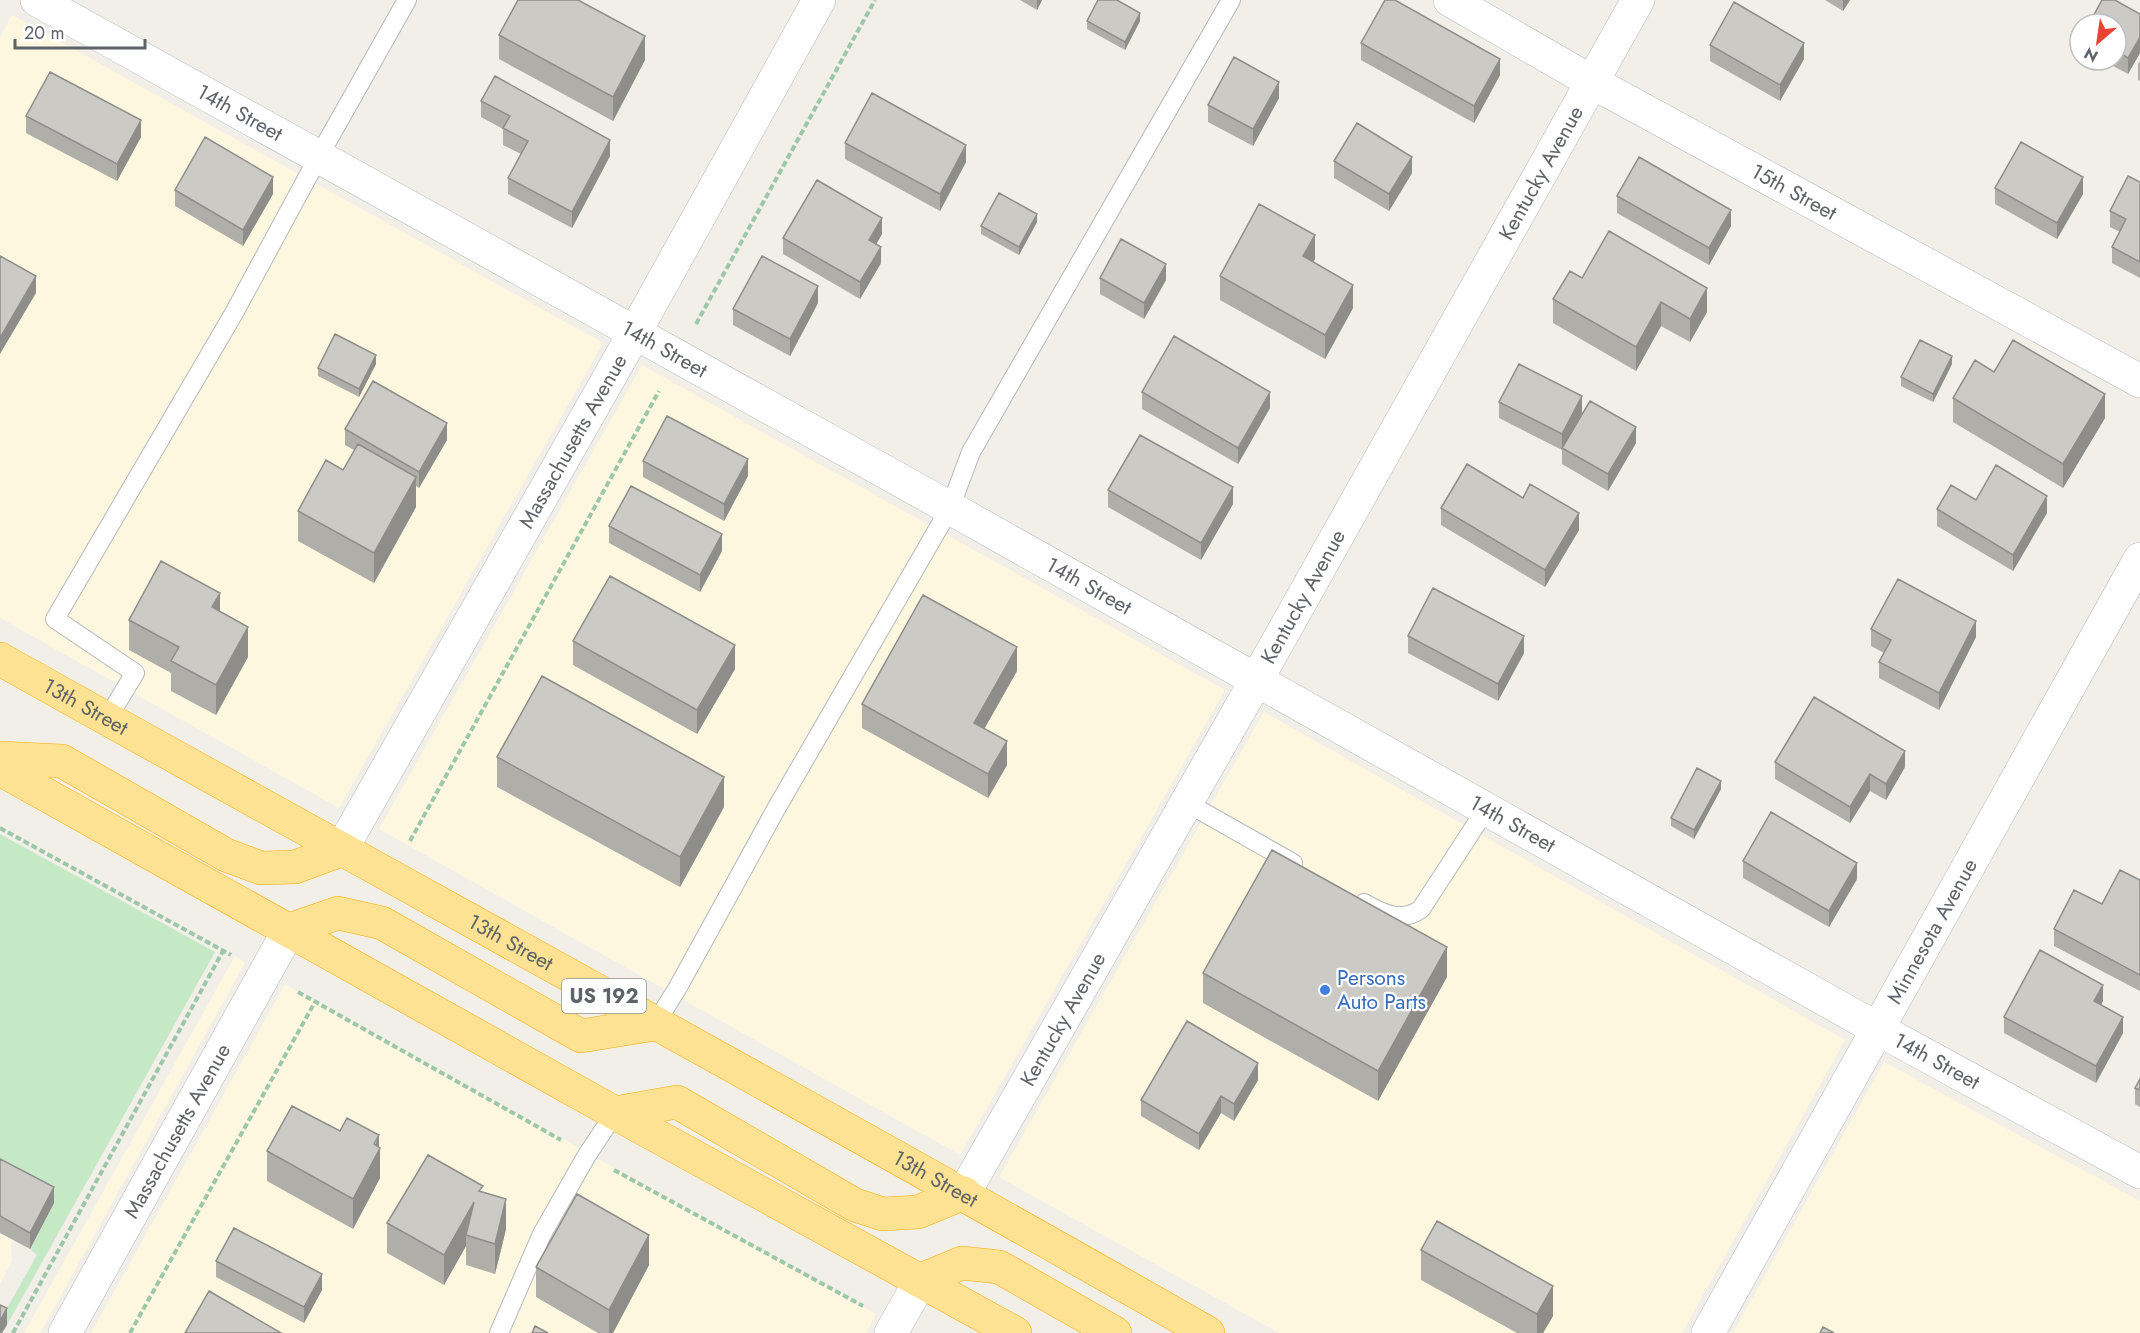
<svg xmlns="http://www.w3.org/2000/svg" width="2140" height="1333" font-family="Jost,sans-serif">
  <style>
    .commercial { fill: #fef7e0 }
    .green { fill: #c5e8c5 }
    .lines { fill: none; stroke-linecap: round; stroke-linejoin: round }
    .lane-casing { stroke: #b5b8bc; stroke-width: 20 }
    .street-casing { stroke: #b5b8bc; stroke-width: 34 }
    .highway-casing { stroke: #f9ab00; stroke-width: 34 }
    .path { stroke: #9cc7a9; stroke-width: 4; stroke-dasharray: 6 3; stroke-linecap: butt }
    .lane { stroke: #fff; stroke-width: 18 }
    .street { stroke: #fff; stroke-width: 33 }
    .highway { stroke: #fde293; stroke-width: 33 }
    .wall { fill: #afaea9 }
    .shaded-wall { fill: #8f8d8a }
    .building { fill: #cccac5; stroke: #8f8d8a; stroke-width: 1.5 }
    .shop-dot { fill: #3f7fe0; stroke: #fff; stroke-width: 2 }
    .labels { text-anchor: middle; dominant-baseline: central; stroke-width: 4.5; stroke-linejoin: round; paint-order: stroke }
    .shield { fill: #fff; stroke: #8f9295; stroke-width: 1.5 }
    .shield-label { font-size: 20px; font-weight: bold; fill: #5f6368 }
    .street-label { font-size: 21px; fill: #5f6368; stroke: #fff }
    .shop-label { font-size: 21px; fill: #366cbe; stroke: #fff; text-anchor: start }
  </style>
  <rect width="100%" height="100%" fill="#f1efe8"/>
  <path class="commercial" d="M 12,15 L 603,343 L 339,808 L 0,618 L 0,37 Z
    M 642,365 L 1225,690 L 960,1155 L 379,829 Z
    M 1264,712 L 1845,1040 L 1682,1333 L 1279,1333 L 999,1177 Z
    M 235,956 L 245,963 L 40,1333 L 24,1333 Z
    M 285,984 L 876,1314 L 866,1333 L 91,1333 Z
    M 1884,1062 L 2140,1201 L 2140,1333 L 1733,1333 Z
    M 0,1200 L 27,1213 L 11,1245 L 12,1261 L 0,1284 Z"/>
  <path class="green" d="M 0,834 L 215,952 L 7,1325 L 0,1321 L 37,1255 L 30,1249 L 54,1203 L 0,1176 Z"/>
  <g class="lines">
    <g class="lane-casing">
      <path id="lane" d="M 107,719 L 135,673 L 55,619 L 234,313 L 319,156 L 407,0
        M 1187,803 L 1293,863
        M 1364,903 C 1383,914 1402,923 1421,909 L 1486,809
        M 655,1024 L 677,989 L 776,809 L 950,508 L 971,452 L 1231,0
        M 499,1333 L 542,1234 L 587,1155 L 615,1113"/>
    </g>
    <g class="street-casing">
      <g id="street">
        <path id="s1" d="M 37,0 L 950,508 L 1876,1028 L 2140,1172"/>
        <path id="s2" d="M 1450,0 L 1592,82 L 2140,381"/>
        <path id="s3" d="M 341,850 L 635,332 L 819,0"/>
        <path id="s4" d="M 964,1193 L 1257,679 L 1638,0"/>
        <path id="s5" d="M 65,1333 L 289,930"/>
        <path d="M 891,1333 L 921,1280"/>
        <path id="s6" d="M 1708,1333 L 2140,559"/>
      </g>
    </g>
    <g class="highway-casing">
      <g id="highway">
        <path id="s7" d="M 0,659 C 402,884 807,1104 1208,1333"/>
        <path d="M 0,758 L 62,761 L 226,855 L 261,868 L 295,867 L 341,850"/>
        <path d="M 0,769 L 615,1113 L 1015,1333"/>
        <path d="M 289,930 L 338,913 L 382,923 L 581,1036 L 655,1024"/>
        <path d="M 615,1113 L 677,1102 L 855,1205 L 883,1214 L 918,1212 L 964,1193"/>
        <path d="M 921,1280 L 962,1263 L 999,1267 L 1115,1333"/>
      </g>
    </g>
    <path class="path" d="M 696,324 L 875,0
      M 0,828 L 231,955
      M 410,841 L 659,391
      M 298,992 L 561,1140
      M 614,1170 L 863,1306
      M 13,1333 L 223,951
      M 130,1333 L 315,1002"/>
    <use href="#lane" class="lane"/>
    <use href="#street" class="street"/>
    <use href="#highway" class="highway"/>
  </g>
  <path class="wall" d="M 1020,0 L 1042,0 L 1037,10 Z
    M 1825,0 L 1850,0 L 1843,11 Z
    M 2140,14 L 2140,53 L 2128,74 L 2102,60 L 2116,60 L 2116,24 Z
    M 1087,21 L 1140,21 L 1125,50 L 1087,29 Z
    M 499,35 L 645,60 L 613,121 L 499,59 Z
    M 1361,43 L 1500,75 L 1474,123 L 1361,60 Z
    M 1710,45 L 1804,59 L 1780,101 L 1710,61 Z
    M 2140,61 L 2140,81 L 2138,80 L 2138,64 Z
    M 1279,98 L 1253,146 L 1208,122 L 1208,105 Z
    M 481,101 L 610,156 L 572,228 L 508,194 L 508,178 L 521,154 L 503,145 L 503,129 L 481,117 Z
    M 26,116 L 141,137 L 117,181 L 26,133 Z
    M 845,143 L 966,162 L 940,211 L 845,159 Z
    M 1334,161 L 1412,173 L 1389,211 L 1334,178 Z
    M 2140,182 L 2140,278 L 2112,263 L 2112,247 L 2120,232 L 2110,227 L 2110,211 Z
    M 1995,188 L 2083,194 L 2057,239 L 1995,204 Z
    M 175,190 L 273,194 L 243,246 L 175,206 Z
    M 1617,196 L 1731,226 L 1709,265 L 1617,213 Z
    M 1037,222 L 1019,255 L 981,234 L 981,226 Z
    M 882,234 L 876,244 L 881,263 L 860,299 L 783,254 L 783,238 Z
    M 1315,259 L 1313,262 L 1353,308 L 1325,359 L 1220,300 L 1220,276 Z
    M 1100,278 L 1166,280 L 1144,319 L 1100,294 Z
    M 1582,278 L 1707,312 L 1690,342 L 1661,326 L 1636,371 L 1553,323 L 1553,299 Z
    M 818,303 L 790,356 L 733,325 L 733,309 Z
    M 376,364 L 359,397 L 318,376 L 318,368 Z
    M 1952,364 L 1933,402 L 1901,386 L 1901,377 Z
    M 1994,372 L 2105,418 L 2063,488 L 1953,422 L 1953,398 Z
    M 1142,392 L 1270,408 L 1238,464 L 1142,409 Z
    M 1499,402 L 1582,413 L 1573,429 L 1636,443 L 1608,491 L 1562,464 L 1562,450 L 1499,418 Z
    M 345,429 L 447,440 L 419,488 L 416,486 L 416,507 L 374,583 L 298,541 L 298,511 L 343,470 L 354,450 L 345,445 Z
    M 643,461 L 748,476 L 724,521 L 643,477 Z
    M 1108,490 L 1233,504 L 1201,560 L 1108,507 Z
    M 1523,498 L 1579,530 L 1545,587 L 1441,525 L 1441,508 Z
    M 1937,509 L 2047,513 L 2013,571 L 1937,526 Z
    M 609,526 L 722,551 L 700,592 L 609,543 Z
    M 220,611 L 248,657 L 216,715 L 171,691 L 171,673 L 129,650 L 129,620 Z
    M 1871,629 L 1976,637 L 1939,710 L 1879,678 L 1879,662 L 1884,653 L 1871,646 Z
    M 1408,636 L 1524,653 L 1498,701 L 1408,653 Z
    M 573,641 L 735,669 L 697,734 L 573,665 Z
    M 1017,671 L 984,729 L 1007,765 L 988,798 L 862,728 L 862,704 Z
    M 497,757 L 724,807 L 680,887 L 497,787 Z
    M 1775,762 L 1905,767 L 1886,800 L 1870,791 L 1850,823 L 1775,779 Z
    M 1721,789 L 1694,839 L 1671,826 L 1671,818 Z
    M 1743,861 L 1857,879 L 1829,927 L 1743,878 Z
    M 2140,880 L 2140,991 L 2054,946 L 2054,929 L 2102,904 Z
    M 1203,973 L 1447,977 L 1378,1101 L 1203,1003 Z
    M 2103,1001 L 2101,1005 L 2123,1033 L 2096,1083 L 2004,1033 L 2004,1017 Z
    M 2140,1079 L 2140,1107 L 2135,1104 L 2135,1088 Z
    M 1258,1080 L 1234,1121 L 1221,1113 L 1199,1150 L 1141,1116 L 1141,1100 Z
    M 340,1131 L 379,1147 L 380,1178 L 353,1229 L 267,1181 L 267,1151 Z
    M 0,1159 L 54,1203 L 30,1249 L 0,1233 Z
    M 483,1192 L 506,1229 L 495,1274 L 466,1265 L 466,1246 L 444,1285 L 387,1253 L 387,1223 Z
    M 1421,1250 L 1553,1316 L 1543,1333 L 1517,1333 L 1421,1280 Z
    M 216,1261 L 322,1290 L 304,1323 L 216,1277 Z
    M 649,1265 L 613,1333 L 598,1333 L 536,1297 L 536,1267 Z"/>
  <path class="shaded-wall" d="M 1037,0 L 1042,0 L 1037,10 Z
    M 1843,0 L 1850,0 L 1843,11 Z
    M 1140,13 L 1140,21 L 1125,50 L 1125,42 Z
    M 645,36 L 645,60 L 613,121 L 613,97 Z
    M 2140,37 L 2140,53 L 2128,74 L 2128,58 Z
    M 1804,43 L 1804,59 L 1780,101 L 1780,85 Z
    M 1500,59 L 1500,75 L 1474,123 L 1474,106 Z
    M 1279,82 L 1279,98 L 1253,146 L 1253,129 Z
    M 141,120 L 141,137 L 117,181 L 117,164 Z
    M 610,140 L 610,156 L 572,228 L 572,212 Z
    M 966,145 L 966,162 L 940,211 L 940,194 Z
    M 1412,157 L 1412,173 L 1389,211 L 1389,194 Z
    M 273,177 L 273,194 L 243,246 L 243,230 Z
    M 2083,177 L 2083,194 L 2057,239 L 2057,223 Z
    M 1731,210 L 1731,226 L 1709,265 L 1709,248 Z
    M 1037,214 L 1037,222 L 1019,255 L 1019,247 Z
    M 882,218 L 882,234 L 869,257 L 869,240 Z
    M 1315,235 L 1315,259 L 1303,280 L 1303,256 Z
    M 881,247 L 881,263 L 860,299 L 860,282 Z
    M 1166,264 L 1166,280 L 1144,319 L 1144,303 Z
    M 36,276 L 36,293 L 0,354 L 0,338 Z
    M 1353,285 L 1353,308 L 1325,359 L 1325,335 Z
    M 818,286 L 818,303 L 790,356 L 790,339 Z
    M 1707,288 L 1707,312 L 1690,342 L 1690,319 Z
    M 1661,302 L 1661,326 L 1636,371 L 1636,347 Z
    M 376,355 L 376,364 L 359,397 L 359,389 Z
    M 1952,356 L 1952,364 L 1933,402 L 1933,394 Z
    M 1270,392 L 1270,408 L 1238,464 L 1238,448 Z
    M 2105,394 L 2105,418 L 2063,488 L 2063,464 Z
    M 1582,396 L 1582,413 L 1563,448 L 1562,448 L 1562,450 L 1562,434 Z
    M 447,423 L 447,440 L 419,488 L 419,472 Z
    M 1636,427 L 1636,443 L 1608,491 L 1608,474 Z
    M 748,459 L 748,476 L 724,521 L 724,504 Z
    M 416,477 L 416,507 L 374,583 L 374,553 Z
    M 1233,487 L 1233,504 L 1201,560 L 1201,543 Z
    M 2047,496 L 2047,513 L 2013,571 L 2013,555 Z
    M 1579,513 L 1579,530 L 1545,587 L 1545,570 Z
    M 722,534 L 722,551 L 700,592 L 700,575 Z
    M 220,593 L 220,623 L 212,607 Z
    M 1976,621 L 1976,637 L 1939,710 L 1939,693 Z
    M 248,627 L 248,657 L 216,715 L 216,685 Z
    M 1524,636 L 1524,653 L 1498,701 L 1498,684 Z
    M 735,645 L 735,669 L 697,734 L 697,710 Z
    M 1017,647 L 1017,671 L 974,747 L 974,723 Z
    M 1007,741 L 1007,765 L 988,798 L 988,774 Z
    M 1905,751 L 1905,767 L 1886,800 L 1886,784 Z
    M 1870,774 L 1870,791 L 1850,823 L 1850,807 Z
    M 724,777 L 724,807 L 680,887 L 680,857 Z
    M 1721,781 L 1721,789 L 1694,839 L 1694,830 Z
    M 1857,863 L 1857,879 L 1829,927 L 1829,911 Z
    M 1447,947 L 1447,977 L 1378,1101 L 1378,1071 Z
    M 2103,985 L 2103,1001 L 2094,1018 L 2094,1001 Z
    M 2123,1017 L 2123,1033 L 2096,1083 L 2096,1066 Z
    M 1258,1063 L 1258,1080 L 1234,1121 L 1234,1104 Z
    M 1221,1096 L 1221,1113 L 1199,1150 L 1199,1134 Z
    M 379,1135 L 379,1151 L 380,1148 L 380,1178 L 353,1229 L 353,1199 Z
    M 54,1187 L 54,1203 L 30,1249 L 30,1233 Z
    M 506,1199 L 506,1229 L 495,1274 L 495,1244 Z
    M 474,1202 L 466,1235 L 466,1246 L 444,1285 L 444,1255 Z
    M 649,1235 L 649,1265 L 613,1333 L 609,1333 L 609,1310 Z
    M 322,1274 L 322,1290 L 304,1323 L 304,1307 Z
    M 1553,1286 L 1553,1316 L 1543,1333 L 1537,1333 L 1537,1314 Z
    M 7,1308 L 7,1325 L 2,1333 L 0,1333 L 0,1321 Z"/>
  <path class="building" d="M 518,0 L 578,0 L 645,36 L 613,97 L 499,35 Z
    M 1098,0 L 1117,0 L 1140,13 L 1125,42 L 1087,21 Z
    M 1385,0 L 1395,0 L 1500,59 L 1474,106 L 1361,43 Z
    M 2102,0 L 2115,0 L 2140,14 L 2140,37 L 2128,58 L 2116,51 L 2116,24 L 2089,24 Z
    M 1734,2 L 1804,43 L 1780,85 L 1710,45 Z
    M 1234,57 L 1279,82 L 1253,129 L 1208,105 Z
    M 50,72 L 141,120 L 117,164 L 26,116 Z
    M 495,76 L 610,140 L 572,212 L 508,178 L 528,141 L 503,128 L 510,116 L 481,101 Z
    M 872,93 L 966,145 L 940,194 L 845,143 Z
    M 1357,123 L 1412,157 L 1389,194 L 1334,161 Z
    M 205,137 L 273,177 L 243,230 L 175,190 Z
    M 2021,142 L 2083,177 L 2057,223 L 1995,188 Z
    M 1639,157 L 1731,210 L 1709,248 L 1617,196 Z
    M 2128,176 L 2140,182 L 2140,262 L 2112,247 L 2126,219 L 2110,211 Z
    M 817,180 L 882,218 L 869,240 L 881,247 L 860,282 L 783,238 Z
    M 999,193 L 1037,214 L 1019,247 L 981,226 Z
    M 1259,204 L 1315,235 L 1303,256 L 1353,285 L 1325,335 L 1220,276 Z
    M 1609,231 L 1707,288 L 1690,319 L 1661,302 L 1636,347 L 1553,299 L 1570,271 L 1582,278 Z
    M 1121,239 L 1166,264 L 1144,303 L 1100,278 Z
    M 0,256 L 36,276 L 0,338 Z
    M 762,256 L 818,286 L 790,339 L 733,309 Z
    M 335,334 L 376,355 L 359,389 L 318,368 Z
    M 1174,336 L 1270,392 L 1238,448 L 1142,392 Z
    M 1920,340 L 1952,356 L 1933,394 L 1901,377 Z
    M 2013,340 L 2105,394 L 2063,464 L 1953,398 L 1975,360 L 1994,372 Z
    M 1519,364 L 1582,396 L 1562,434 L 1499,402 Z
    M 373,381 L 447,423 L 419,472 L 345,429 Z
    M 1590,401 L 1636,427 L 1608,474 L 1562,448 Z
    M 667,416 L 748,459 L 724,504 L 643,461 Z
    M 1140,435 L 1233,487 L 1201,543 L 1108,490 Z
    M 358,444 L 416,477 L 374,553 L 298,511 L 326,460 L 343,470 Z
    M 1467,464 L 1523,498 L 1530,484 L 1579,513 L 1545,570 L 1441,508 Z
    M 1996,465 L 2047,496 L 2013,555 L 1937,509 L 1951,485 L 1976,500 Z
    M 631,486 L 722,534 L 700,575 L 609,526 Z
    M 161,561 L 220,593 L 212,607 L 248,627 L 216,685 L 171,661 L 179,647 L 129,620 Z
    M 610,576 L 735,645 L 697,710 L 573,641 Z
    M 1898,579 L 1976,621 L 1939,693 L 1879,662 L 1891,640 L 1871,629 Z
    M 1433,588 L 1524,636 L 1498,684 L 1408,636 Z
    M 923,595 L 1017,647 L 974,723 L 1007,741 L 988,774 L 862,704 Z
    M 542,676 L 724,777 L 680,857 L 497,757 Z
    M 1814,697 L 1905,751 L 1886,784 L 1870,774 L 1850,807 L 1775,762 Z
    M 1697,768 L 1721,781 L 1694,830 L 1671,818 Z
    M 1771,812 L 1857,863 L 1829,911 L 1743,861 Z
    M 1272,850 L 1447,947 L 1378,1071 L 1203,973 Z
    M 2120,870 L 2140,880 L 2140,975 L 2054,929 L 2074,890 L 2102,904 Z
    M 2040,950 L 2103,985 L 2094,1001 L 2123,1017 L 2096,1066 L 2004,1017 Z
    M 1187,1021 L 1258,1063 L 1234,1104 L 1221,1096 L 1199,1134 L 1141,1100 Z
    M 2140,1079 L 2140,1090 L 2135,1088 Z
    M 292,1106 L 340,1131 L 347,1118 L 379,1135 L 374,1144 L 380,1148 L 353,1199 L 267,1151 Z
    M 428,1155 L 483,1186 L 479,1191 L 506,1199 L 495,1244 L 466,1235 L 474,1202 L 444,1255 L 387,1223 Z
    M 0,1159 L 54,1187 L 30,1233 L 0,1216 Z
    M 577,1194 L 649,1235 L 609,1310 L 536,1267 Z
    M 1437,1221 L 1553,1286 L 1537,1314 L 1421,1250 Z
    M 234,1228 L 322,1274 L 304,1307 L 216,1261 Z
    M 209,1291 L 281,1333 L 185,1333 Z
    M 0,1305 L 7,1308 L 0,1321 Z
    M 535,1326 L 548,1333 L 532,1333 Z
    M 1823,1327 L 1834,1333 L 1820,1333 Z"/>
  <circle class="shop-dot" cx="1325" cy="990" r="6"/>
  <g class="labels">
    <rect class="shield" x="562" y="979" width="84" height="34" rx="4.5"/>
    <g class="shield-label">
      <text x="604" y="996">US 192</text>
    </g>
    <g class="street-label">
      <text stroke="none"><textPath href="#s1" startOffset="232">14th Street</textPath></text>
      <text stroke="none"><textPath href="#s4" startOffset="1172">Kentucky Avenue</textPath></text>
      <text stroke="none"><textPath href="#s2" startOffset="394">15th Street</textPath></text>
      <text stroke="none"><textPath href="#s1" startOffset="718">14th Street</textPath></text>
      <text stroke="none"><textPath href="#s3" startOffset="470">Massachusetts Avenue</textPath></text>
      <text stroke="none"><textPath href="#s1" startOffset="1204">14th Street</textPath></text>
      <text stroke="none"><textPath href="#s4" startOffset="686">Kentucky Avenue</textPath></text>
      <text stroke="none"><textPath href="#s7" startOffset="98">13th Street</textPath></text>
      <text stroke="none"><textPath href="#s1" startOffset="1690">14th Street</textPath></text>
      <text stroke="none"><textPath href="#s6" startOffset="460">Minnesota Avenue</textPath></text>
      <text stroke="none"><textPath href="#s7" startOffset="584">13th Street</textPath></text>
      <text stroke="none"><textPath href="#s4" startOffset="200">Kentucky Avenue</textPath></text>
      <text stroke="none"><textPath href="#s1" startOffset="2176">14th Street</textPath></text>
      <text stroke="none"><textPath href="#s5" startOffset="231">Massachusetts Avenue</textPath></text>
      <text stroke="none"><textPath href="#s7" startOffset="1070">13th Street</textPath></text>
    </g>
    <g class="shop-label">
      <text x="1337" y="978">Persons<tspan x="1337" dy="24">Auto Parts</tspan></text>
    </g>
  </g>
  <g transform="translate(2098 42) rotate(209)"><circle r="28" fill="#ffffff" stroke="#bfc1c3" stroke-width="1.5"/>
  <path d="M0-4.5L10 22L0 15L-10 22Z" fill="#ea4335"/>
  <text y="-9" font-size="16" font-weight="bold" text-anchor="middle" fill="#5f6368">N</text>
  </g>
  <path d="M15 39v9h130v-9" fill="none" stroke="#5f6368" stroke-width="3"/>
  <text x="24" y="39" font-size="18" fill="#5f6368" stroke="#ffffff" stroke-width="4.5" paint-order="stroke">20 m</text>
</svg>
